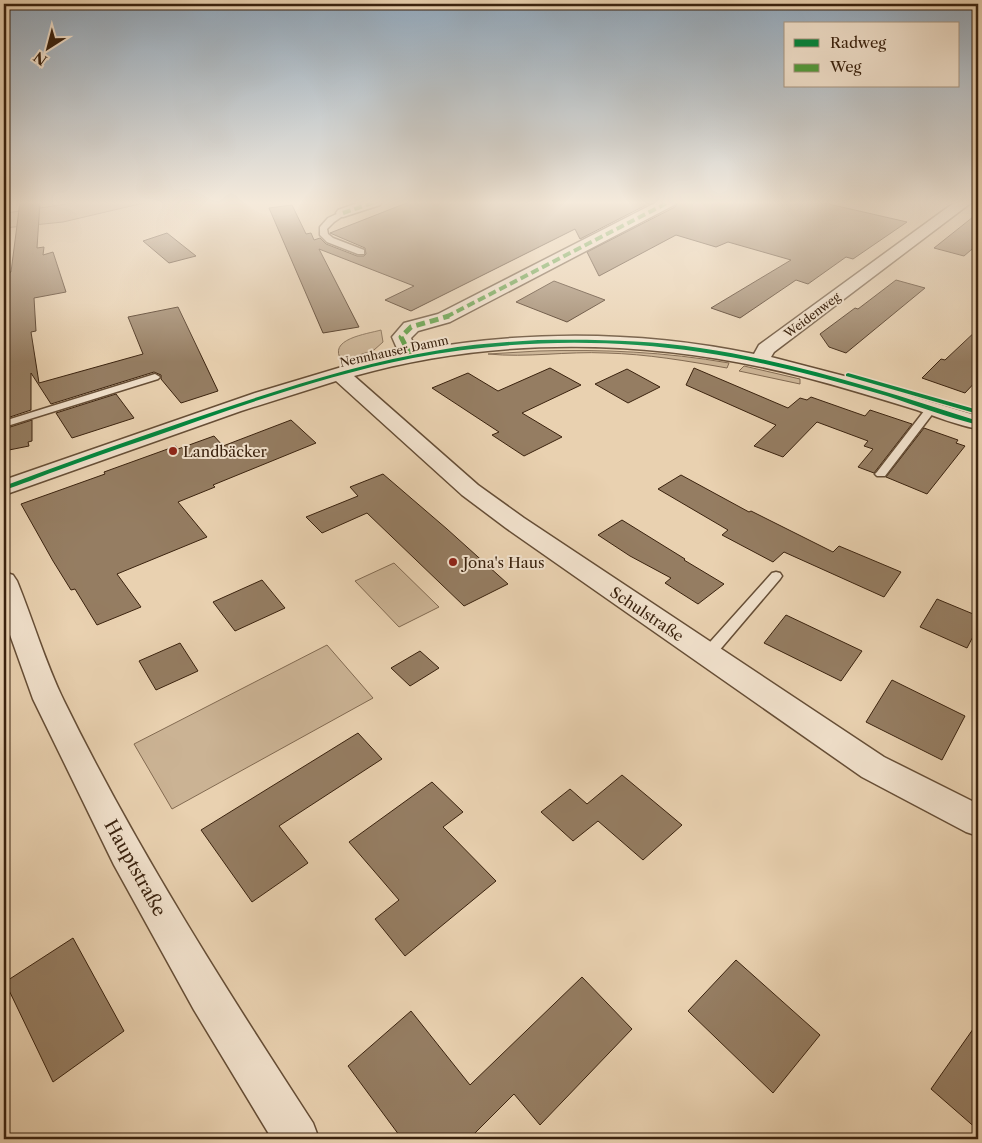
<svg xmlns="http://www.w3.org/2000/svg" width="982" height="1143" font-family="'Libre Caslon Text',serif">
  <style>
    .green { fill: #cbb394; stroke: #826a51 }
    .building { fill: #957d62; stroke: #3a220e }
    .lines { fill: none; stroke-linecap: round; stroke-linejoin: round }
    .service-casing { stroke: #664e36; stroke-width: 3 }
    .minor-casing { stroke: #664e36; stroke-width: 3 }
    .service { fill: #f1e1cc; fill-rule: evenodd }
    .minor { fill: #f1e1cc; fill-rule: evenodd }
    .quiet-far1 { stroke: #529b3c; stroke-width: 4; stroke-dasharray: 8 4; stroke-linecap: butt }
    .quiet { stroke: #529b3c; stroke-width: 5; stroke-dasharray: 9 5; stroke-linecap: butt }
    .cycleway-casing { stroke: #f1e1cc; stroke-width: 3 }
    .cycleway { fill: #00873e; fill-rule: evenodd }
    .poi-dot { fill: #8f2418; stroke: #f1e1cc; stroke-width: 2 }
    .labels { text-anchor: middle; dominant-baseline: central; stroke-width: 4; stroke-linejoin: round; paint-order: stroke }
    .far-street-label { font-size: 12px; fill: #3a220e; stroke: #f1e1cc }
    .poi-label { font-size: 15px; fill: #3a220e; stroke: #f1e1cc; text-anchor: start }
    .street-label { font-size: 15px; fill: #3a220e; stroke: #f1e1cc }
    .near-street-label { font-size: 18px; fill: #3a220e; stroke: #f1e1cc }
  </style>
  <rect width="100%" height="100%" fill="#e9d1b0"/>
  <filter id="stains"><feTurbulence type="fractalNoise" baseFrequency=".004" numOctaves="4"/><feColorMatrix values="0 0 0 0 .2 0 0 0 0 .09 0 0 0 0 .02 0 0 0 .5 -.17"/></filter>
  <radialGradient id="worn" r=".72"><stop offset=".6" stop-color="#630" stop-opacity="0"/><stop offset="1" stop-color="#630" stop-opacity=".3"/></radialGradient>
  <path class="green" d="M 80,202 L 148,202 L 63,222 L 4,228 L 6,213 Z
    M 381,330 L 383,342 L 374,350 L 342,361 C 326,339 367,334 381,330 Z
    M 538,351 C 602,349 666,352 729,363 L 727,368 C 687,361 647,354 606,353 C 567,351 527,358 488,354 Z
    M 744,366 L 800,379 L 800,384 L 739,371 Z
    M 394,563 L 439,607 L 399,627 L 355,581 Z
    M 327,645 L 373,698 L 172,809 L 134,744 Z"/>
  <path class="building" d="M 20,202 L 40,202 L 37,248 L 44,247 L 43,255 L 53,252 L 66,292 L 34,298 L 36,331 L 31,332 L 39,383 L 143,354 L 128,317 L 178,307 L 218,391 L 181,403 L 161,379 L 161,375 L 154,372 L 51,404 L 31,373 L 31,410 L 4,419 L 4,291 L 5,273 L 11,272 Z
    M 409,202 L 652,202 L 580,239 L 575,229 L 411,311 L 385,300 L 414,286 L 319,249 L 359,327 L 323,333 L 269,208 L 292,205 L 306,234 L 311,233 L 314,240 L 320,238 L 326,244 L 357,256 L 364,256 L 366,254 L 365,248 L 330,233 Z
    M 678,202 L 820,202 L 907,222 L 853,259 L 846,257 L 808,284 L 796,280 L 740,318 L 711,308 L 791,260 L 728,242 L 716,247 L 676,235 L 599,276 L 587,252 L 675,207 Z
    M 978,213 L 978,244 L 964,256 L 934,248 Z
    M 167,233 L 196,256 L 169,263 L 143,241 Z
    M 896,280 L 925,288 L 846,353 L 829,347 L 820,334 L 855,308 L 858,309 Z
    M 554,281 L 605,300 L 567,322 L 516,302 Z
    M 978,329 L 978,379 L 965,393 L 922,378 L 941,359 L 945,360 Z
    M 550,368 L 581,385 L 522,413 L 562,437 L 524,456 L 492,435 L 499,432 L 432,388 L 468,373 L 498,391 Z
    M 694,368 L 788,408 L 800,398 L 807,400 L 811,397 L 865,416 L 870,410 L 912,424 L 874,473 L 858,467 L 873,449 L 864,446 L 868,441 L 817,422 L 783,457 L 754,446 L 776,425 L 686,385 Z
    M 627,369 L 660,387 L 628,403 L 595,384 Z
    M 116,394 L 134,418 L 72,438 L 56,413 Z
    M 32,420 L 32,441 L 28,442 L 29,446 L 4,451 L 4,429 Z
    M 291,420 L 316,443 L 213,485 L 215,487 L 178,502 L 207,537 L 117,574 L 141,607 L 97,625 L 75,589 L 71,590 L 53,561 L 21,504 L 105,474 L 104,472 L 176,446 L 178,449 L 214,436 L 223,446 Z
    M 924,428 L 958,440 L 956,443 L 965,446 L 927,494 L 886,477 Z
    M 383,474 L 447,529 L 508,584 L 464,606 L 367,513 L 322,533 L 306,517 L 358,496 L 350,487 Z
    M 681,475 L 749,512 L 751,511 L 833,552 L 839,546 L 901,572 L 884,597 L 784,552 L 773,562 L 722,535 L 728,530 L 658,489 Z
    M 622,520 L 685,559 L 684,560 L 724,584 L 698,604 L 665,583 L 671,578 L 630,556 L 598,535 Z
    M 262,580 L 285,608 L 235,631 L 213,602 Z
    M 937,599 L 978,616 L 978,627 L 967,648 L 920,627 Z
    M 786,615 L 862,651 L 841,681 L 764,643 Z
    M 180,643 L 198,671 L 156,690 L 139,661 Z
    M 420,651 L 439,668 L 410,686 L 391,668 Z
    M 892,680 L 965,716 L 942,760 L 866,722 Z
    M 358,733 L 382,759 L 279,826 L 308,863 L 252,902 L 201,830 Z
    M 622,775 L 682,825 L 643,860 L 598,821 L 573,841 L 541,812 L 570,789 L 587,804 Z
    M 432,782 L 463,812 L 443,827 L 496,881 L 405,956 L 375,919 L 399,900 L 349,842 Z
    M 73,938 L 124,1031 L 53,1082 L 5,982 Z
    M 736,960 L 820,1035 L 773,1093 L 688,1011 Z
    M 582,977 L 632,1029 L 540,1125 L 514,1094 L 469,1139 L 402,1139 L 348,1066 L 411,1011 L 470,1085 Z
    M 978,1022 L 978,1130 L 931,1089 Z"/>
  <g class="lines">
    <g class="service-casing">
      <path id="service" d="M 341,212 L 347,213 L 334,222 L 327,229 L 328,234 L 333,238 L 364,250 L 364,254 L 358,254 L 327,242 L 320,235 L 320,227 L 328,218 Z
        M 155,374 L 160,377 L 158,379 L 4,427 L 4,421 Z
        M 932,405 L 937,408 L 885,476 L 877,476 L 875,474 L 877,472 L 928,406 Z
        M 776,572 L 780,573 L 782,576 L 780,579 L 712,659 L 702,659 L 700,655 L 702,651 L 772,573 Z"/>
    </g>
    <g class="minor-casing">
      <path id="minor" d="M 360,202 L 382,202 L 380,205 L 343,217 L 338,216 L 336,213 L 338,210 Z
        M 657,202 L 676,202 L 674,205 L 450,322 L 418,331 L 411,338 L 416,350 C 528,330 642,331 754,354 L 759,345 L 955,202 L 972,202 L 774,352 L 771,357 L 848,377 L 978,416 L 978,429 C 957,425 937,417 917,410 C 878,398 839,386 800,376 C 655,339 499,335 354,376 L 478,485 L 524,518 L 884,757 L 978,804 L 978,836 L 966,832 L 862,777 L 506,528 L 462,495 L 336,381 L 241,411 L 4,495 L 4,480 L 255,393 L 345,366 L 399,353 L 392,337 L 404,323 L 438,314 Z
        M 4,572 L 13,575 L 17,581 C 33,620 45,662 64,701 C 136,848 224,986 313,1123 L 319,1139 L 272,1139 L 194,1010 L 114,865 L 33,699 L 4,618 Z"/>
    </g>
    <use href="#service" class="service"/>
    <use href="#minor" class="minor"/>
    <path class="quiet-far1" d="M 343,213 L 375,202
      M 446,317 L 669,202"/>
    <path class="quiet" d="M 411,357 L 401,337 L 411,327 L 449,316"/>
    <g class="cycleway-casing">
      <path id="cycleway" d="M 538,340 C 592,339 647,340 700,348 C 795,362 887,392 978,421 L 978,425 C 947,417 917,406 887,396 C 825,378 763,361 700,352 C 605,338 507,340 413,358 C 322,376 234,408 147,439 C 116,449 86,460 56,471 C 39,477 21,485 4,490 L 4,486 C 65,463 127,441 189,420 C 272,392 354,364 440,350 C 473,344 505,342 538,340 Z
        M 848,373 L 978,410 L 978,414 L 846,376 L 846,374 Z"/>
    </g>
    <use href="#cycleway" class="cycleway"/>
  </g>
  <linearGradient id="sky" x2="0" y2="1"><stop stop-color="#91a8bc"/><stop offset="0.56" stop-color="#f5eadb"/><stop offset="1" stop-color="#f5eadb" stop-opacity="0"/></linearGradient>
  <rect width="982" height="362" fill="url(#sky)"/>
  <g class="poi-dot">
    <circle cx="173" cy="451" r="5"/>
    <circle cx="453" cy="562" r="5"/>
  </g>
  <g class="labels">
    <g class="far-street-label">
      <text transform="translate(812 315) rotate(-37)">Weidenweg</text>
      <text transform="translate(394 351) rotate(-12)">Nennhauser Damm</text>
    </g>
    <g class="poi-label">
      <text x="183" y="451">Landbäcker</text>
      <text x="463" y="562">Jona's Haus</text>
    </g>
    <g class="street-label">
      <text transform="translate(647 614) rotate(34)">Schulstraße</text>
    </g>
    <g class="near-street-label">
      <text transform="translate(135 868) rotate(61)">Hauptstraße</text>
    </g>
  </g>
  <rect width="982" height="1143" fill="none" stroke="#e9d1b0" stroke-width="20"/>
  <rect x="5" y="5" width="972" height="1133" fill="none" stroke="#3a220e" stroke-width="2.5"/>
  <rect x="10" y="10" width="962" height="1123" fill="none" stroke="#3a220e"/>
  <rect x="784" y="22" width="175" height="65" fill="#f1e1cc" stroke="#a89580"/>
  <rect x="794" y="39" width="25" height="8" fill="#00873e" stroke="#a89580"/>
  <text x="830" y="48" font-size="15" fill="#3a220e">Radweg</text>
  <rect x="794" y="64" width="25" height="8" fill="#529b3c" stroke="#a89580"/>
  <text x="830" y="72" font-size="15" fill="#3a220e">Weg</text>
  <g transform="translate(48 48) rotate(216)" stroke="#f1e1cc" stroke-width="4" paint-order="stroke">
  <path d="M0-4L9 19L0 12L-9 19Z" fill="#3a220e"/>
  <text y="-8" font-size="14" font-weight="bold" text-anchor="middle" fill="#3a220e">N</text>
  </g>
  <rect width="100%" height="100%" filter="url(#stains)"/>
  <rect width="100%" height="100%" fill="url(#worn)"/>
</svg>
